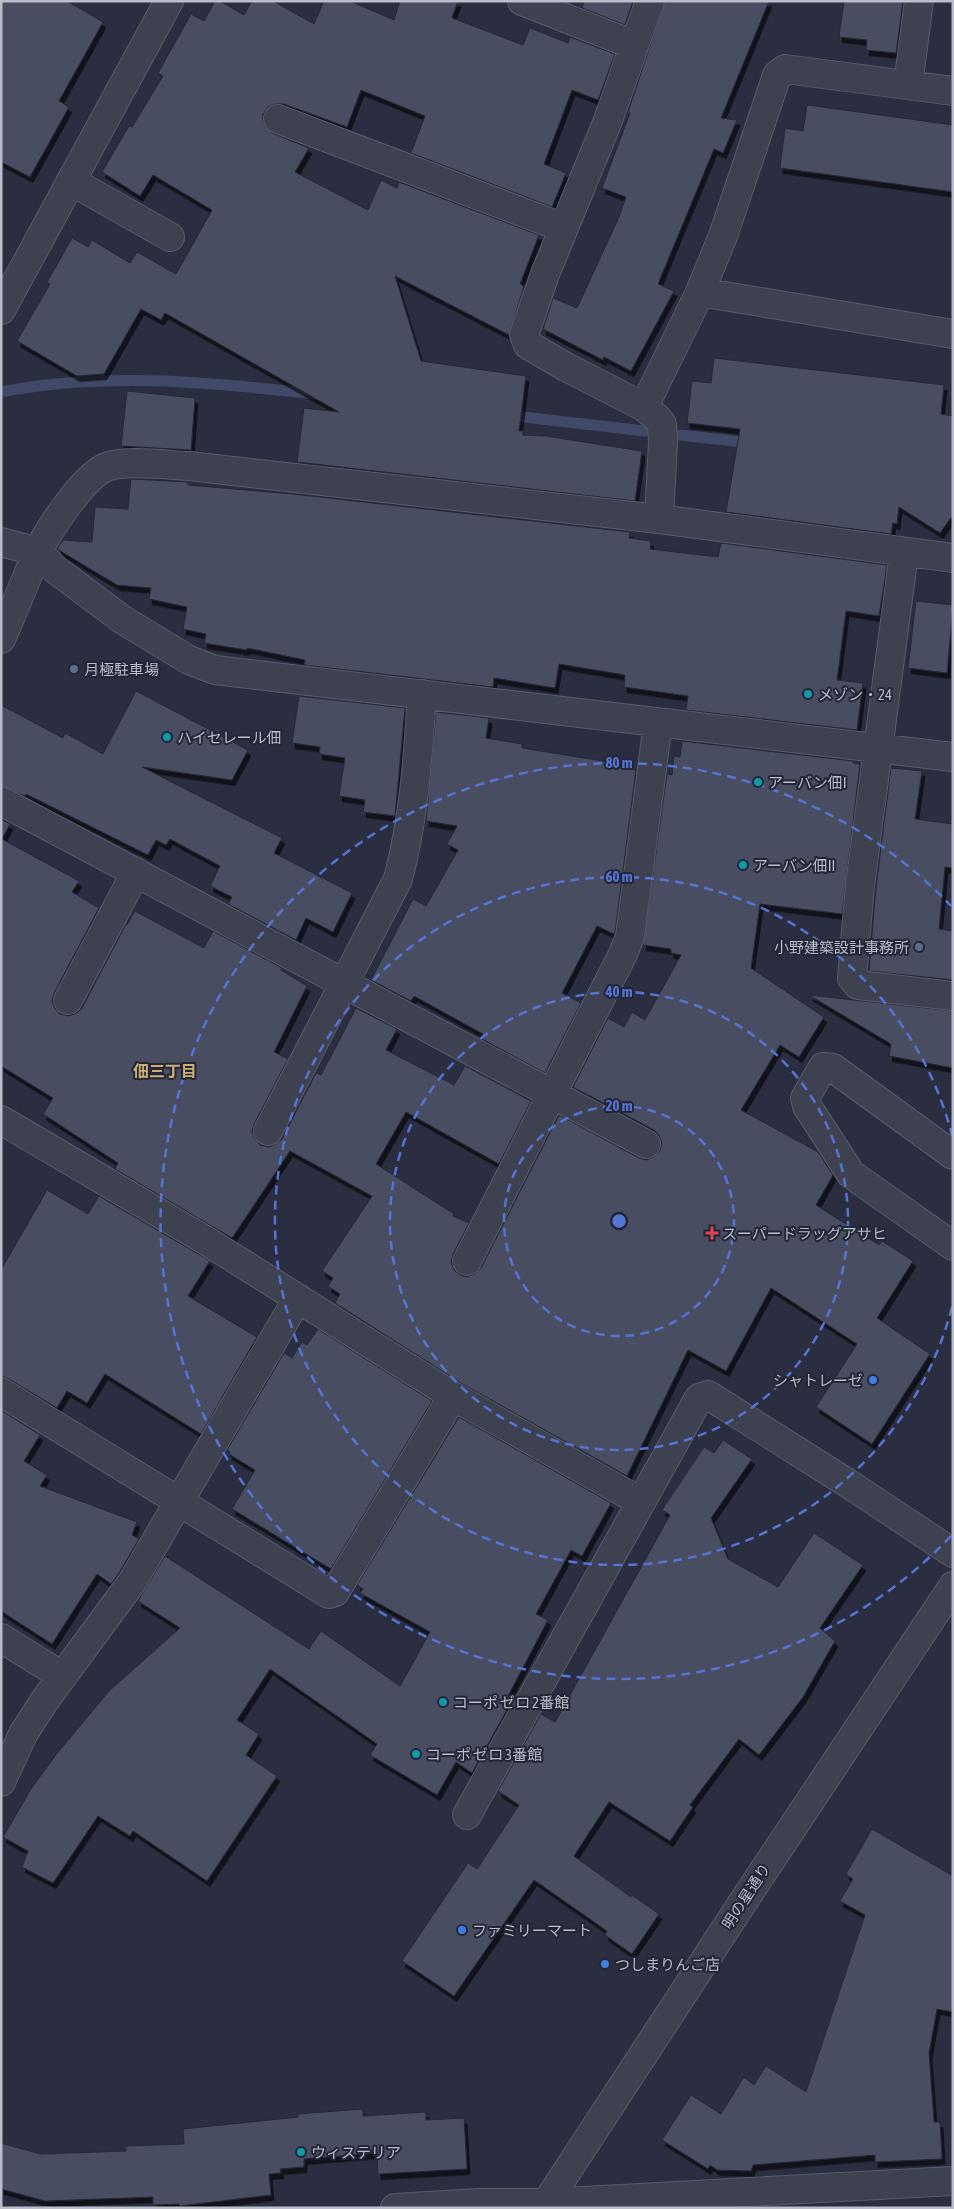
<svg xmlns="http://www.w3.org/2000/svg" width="954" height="2209" font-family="'Asap Condensed','Noto Sans JP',sans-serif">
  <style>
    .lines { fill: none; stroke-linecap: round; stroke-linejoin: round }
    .stream { stroke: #414968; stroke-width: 11 }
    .building { fill: #494e62; stroke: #242838; filter: url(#shadow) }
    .minor-casing { stroke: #585c6b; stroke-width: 30 }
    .minor { stroke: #3e4150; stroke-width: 28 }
    .ring { fill: none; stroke: #5475d3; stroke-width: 2.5; stroke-dasharray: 9 6 }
    .service-dot { fill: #5c6f8a; stroke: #222636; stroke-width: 2 }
    .culture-dot { fill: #0f9aa8; stroke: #222636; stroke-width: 2 }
    .health-dot { fill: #e0444e; stroke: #222636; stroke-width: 2 }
    .shop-dot { fill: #3f7fe0; stroke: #222636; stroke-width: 2 }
    .labels { text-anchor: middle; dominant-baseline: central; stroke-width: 4; stroke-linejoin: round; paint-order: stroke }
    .poi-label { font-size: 15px; fill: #babdca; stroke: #222636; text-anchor: start }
    .street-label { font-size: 15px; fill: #babdca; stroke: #222636 }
    .neighbourhood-label { font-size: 16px; font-weight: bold; fill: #ccad74; stroke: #222636 }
    .centre { fill: #5475d3; stroke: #222636; stroke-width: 2.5 }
    .ring-label { font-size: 15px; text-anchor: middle; font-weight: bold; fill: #5475d3; stroke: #222636; stroke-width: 4; stroke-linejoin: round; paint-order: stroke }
  </style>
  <defs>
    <filter id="shadow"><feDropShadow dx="3" dy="5.5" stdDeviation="0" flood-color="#0009"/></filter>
  </defs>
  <rect width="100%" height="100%" fill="#2a2e40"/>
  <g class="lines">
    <path class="stream" d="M 1,392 C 107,371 212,383 318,394
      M 506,415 L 645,431
      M 680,435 L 752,443"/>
  </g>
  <path class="building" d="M 1,1 L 67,1 L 103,22 L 59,101 L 69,107 L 30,177 L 1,162 Z
    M 215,1 L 220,1 L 244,15 L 252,1 L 273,1 L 314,24 L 324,1 L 350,1 L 394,20 L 400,1 L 458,1 L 452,18 L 523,45 L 530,28 L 568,43 L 570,37 L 615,54 L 598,100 L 572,90 L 544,164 L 566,173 L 552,207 L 411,153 L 425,116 L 361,90 L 347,127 L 284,104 L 276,104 L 268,107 L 263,114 L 263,121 L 266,128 L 272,133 L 309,148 L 295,172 L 368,210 L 381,180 L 397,188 L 399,182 L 539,235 L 520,284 L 524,286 L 509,335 L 395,276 L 421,361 L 526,376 L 519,431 L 523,431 L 523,435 L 545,436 L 642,451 L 635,501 L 297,462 L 304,408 L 339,412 L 165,313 L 161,320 L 141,309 L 104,374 L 77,376 L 17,341 L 50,284 L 47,282 L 72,238 L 88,247 L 92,240 L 130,263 L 137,252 L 176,274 L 212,210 L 153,175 L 140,196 L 102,172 L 129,126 L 132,127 L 163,76 L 158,73 L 191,14 L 204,21 Z
    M 584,1 L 633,1 L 625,25 L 582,8 Z
    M 665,1 L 769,1 L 721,118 L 737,120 L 723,153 L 714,149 L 658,284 L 674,291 L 631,371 L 604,357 L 603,360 L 543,329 L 553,298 L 577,308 L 619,217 L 626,197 L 602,188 L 630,113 L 628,112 Z
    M 844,1 L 903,1 L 896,53 L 866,50 L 867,40 L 839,37 Z
    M 807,105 L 953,125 L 953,192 L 780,168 L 785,128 L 803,131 Z
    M 714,358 L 944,385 L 941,414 L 953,416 L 953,515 L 940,533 L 899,507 L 897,524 L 893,523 L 891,534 L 726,512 L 740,429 L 687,423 L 692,381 L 711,383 Z
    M 127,391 L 195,398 L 191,450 L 121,446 Z
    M 131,479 L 188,482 L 188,485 L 293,494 L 630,532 L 629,538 L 651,541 L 650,549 L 718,557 L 721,543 L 887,565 L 879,616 L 846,611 L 837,680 L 863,683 L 857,730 L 686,710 L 688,696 L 624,687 L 625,675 L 559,664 L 555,688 L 494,678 L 493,687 L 304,665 L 305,660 L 247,648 L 247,650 L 204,643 L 206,634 L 183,629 L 187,607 L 149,599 L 151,588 L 117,585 L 57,549 L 63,540 L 92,542 L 95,507 L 128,509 Z
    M 916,601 L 953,605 L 947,673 L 908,668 Z
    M 136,691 L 248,750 L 232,780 L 142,767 L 282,838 L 274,853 L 352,893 L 333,932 L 306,918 L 296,940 L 228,904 L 232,897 L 210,886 L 220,866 L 170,839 L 166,845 L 156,840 L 148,855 L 26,794 L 25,796 L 1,786 L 1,705 L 63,738 L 65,733 L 103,754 Z
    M 299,696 L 405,708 L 395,816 L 363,812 L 365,800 L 339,796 L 345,758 L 319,754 L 320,747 L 292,743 Z
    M 436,712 L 489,718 L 486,738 L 522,744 L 522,748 L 609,762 L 608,766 L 636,770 L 615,932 L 614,934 L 597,926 L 562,993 L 581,1003 L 545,1073 L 480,1038 L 483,1034 L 414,996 L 411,1001 L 371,980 L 413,899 L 426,906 L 458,850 L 447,844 L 457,826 L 426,821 Z
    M 682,741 L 853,761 L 853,763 L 860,764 L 842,914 L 760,904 L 751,968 L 824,1017 L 799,1057 L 780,1045 L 741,1110 L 818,1152 L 833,1175 L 816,1205 L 879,1245 L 882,1241 L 913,1261 L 877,1318 L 930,1354 L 872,1444 L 816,1407 L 857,1344 L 771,1288 L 726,1371 L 688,1350 L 627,1476 L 461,1383 L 335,1303 L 340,1294 L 328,1286 L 333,1278 L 322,1271 L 372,1196 L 290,1151 L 232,1238 L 115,1169 L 118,1163 L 43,1114 L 53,1098 L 1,1066 L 1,819 L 10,824 L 2,839 L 79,881 L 72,892 L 99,908 L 54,993 L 52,1001 L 55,1009 L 60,1014 L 69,1016 L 77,1013 L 82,1008 L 126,924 L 127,925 L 135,911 L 204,948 L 213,931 L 282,968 L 281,970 L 307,986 L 274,1052 L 288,1059 L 254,1124 L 252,1132 L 255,1139 L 260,1145 L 269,1147 L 276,1144 L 282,1139 L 316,1073 L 321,1075 L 356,1008 L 397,1029 L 386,1050 L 454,1085 L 465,1066 L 531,1101 L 499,1164 L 406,1112 L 376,1164 L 454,1214 L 453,1216 L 469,1223 L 453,1254 L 451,1262 L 454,1270 L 460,1275 L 467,1277 L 475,1274 L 481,1268 L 559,1115 L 639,1158 L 646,1160 L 654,1157 L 660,1151 L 662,1143 L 659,1135 L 654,1130 L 573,1087 L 608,1018 L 624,1027 L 632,1012 L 645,1020 L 681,955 L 671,953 L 671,949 L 643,945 L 667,774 L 672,775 L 674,756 L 680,757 Z
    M 891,768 L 922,771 L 915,819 L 953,824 L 953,868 L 945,867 L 939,929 L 953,931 L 953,980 L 869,971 L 876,887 Z
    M 809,995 L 953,1011 L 953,1068 L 889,1056 L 891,1044 Z
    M 47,1190 L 88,1214 L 99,1196 L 210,1261 L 188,1296 L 257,1337 L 201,1434 L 105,1374 L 87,1403 L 67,1391 L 57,1408 L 9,1379 L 1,1376 L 1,1270 Z
    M 318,1329 L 432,1401 L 331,1569 L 232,1509 L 255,1470 L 229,1454 L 230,1452 L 227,1450 L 284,1353 L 292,1358 L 302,1342 L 307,1345 Z
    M 1,1410 L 40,1435 L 24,1461 L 47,1475 L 40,1486 L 137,1522 L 132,1535 L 139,1539 L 119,1573 L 111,1584 L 97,1574 L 52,1644 L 1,1611 Z
    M 459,1417 L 611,1503 L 582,1556 L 571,1550 L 536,1614 L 548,1620 L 508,1696 L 513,1699 L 472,1773 L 456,1762 L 437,1795 L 370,1755 L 377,1744 L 270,1669 L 237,1720 L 259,1734 L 246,1755 L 277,1776 L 207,1881 L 133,1831 L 130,1836 L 98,1816 L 53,1883 L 22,1867 L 28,1851 L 3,1837 L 31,1789 L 55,1756 L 109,1691 L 180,1628 L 138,1601 L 165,1556 L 309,1649 L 321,1631 L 400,1686 L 430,1632 L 360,1593 L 363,1589 L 357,1585 Z
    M 723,1440 L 752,1459 L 711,1518 L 728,1559 L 778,1587 L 814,1533 L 863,1565 L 820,1628 L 835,1641 L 803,1697 L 759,1755 L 739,1739 L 690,1805 L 693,1807 L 670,1841 L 609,1802 L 574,1856 L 631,1897 L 632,1895 L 659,1914 L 632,1954 L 605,1935 L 607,1931 L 534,1880 L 454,1996 L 402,1961 L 468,1863 L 477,1869 L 519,1805 L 498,1791 L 541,1714 L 555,1722 L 670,1515 L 662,1510 L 704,1447 L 714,1453 Z
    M 872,1829 L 953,1876 L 953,2012 L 937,2009 L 929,2053 L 934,2122 L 940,2122 L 942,2159 L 875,2162 L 875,2155 L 753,2165 L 751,2171 L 717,2170 L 710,2165 L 708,2169 L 662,2140 L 691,2095 L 721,2114 L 744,2077 L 754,2085 L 766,2066 L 806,2092 L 865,1915 L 840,1901 L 853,1879 L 846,1874 Z
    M 363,2109 L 363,2116 L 426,2112 L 426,2120 L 464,2118 L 467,2169 L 378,2174 L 377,2153 L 304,2159 L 304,2167 L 280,2169 L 281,2173 L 269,2174 L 271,2195 L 180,2206 L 179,2204 L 153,2205 L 153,2197 L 45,2201 L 1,2189 L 1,2143 L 40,2154 L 126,2151 L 126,2146 L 184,2144 L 183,2129 L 298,2117 L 298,2114 Z"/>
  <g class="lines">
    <g class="minor-casing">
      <path id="minor" d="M 522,1 L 634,45
        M 650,1 L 607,123 L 545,274 L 524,335 L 528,345 L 566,367 L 644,407 L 656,417 L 662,424 L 663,442 L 659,519
        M 908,85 L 919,1
        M 278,119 L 564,228
        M 71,181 L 170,237
        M 700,292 L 953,334
        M 1,310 L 169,1
        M 644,407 L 700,292 L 723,236 L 777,75 L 785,69 L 953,91
        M 1,542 L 38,552 L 56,570 L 123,620 L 189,660 L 215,670 L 953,757
        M 904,553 L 860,885 L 852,978 L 858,985 L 953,996
        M 1,639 C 14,611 24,582 37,554 C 47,532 85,473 109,466 C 129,460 167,465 189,466 L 659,519 L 953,558
        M 1,801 L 646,1144
        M 68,1000 L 136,872
        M 1,1120 L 205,1240 L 453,1396 L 641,1502
        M 268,1131 L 398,879 C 414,819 418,756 422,694
        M 953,1155 L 833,1068 L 823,1067 L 805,1098 L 807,1106 L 851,1174 L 953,1246
        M 467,1261 L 623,954 L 630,936 L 658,723
        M 1,1392 L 329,1594 L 335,1592 L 453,1396
        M 1,1638 L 62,1676
        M 1,1782 L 23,1734 L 45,1700 L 132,1582 L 298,1298
        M 467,1815 L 699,1398 L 708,1395 L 849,1484 L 953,1553
        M 395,2208 L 479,2203 L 546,2203 L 953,2181
        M 543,2208 L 741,1905 L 953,1586"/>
    </g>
    <use href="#minor" class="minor"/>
  </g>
  <g class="ring">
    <circle cx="619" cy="1221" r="115"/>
    <circle cx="619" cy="1221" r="229"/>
    <path d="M952 1307A344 344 0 1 1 952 1135"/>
    <path d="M951 1536A458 458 0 1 1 951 906"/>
  </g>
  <g class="service-dot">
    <circle cx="74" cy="669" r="5"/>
    <circle cx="919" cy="947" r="5"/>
  </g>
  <g class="culture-dot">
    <circle cx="808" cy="694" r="5"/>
    <circle cx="167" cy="737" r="5"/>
    <circle cx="758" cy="782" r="5"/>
    <circle cx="743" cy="865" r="5"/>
    <circle cx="443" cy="1702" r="5"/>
    <circle cx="416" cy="1754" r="5"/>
    <circle cx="301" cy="2152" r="5"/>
  </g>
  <path class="health-dot" d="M709.5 1225.5h5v5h5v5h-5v5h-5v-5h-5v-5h5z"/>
  <g class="shop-dot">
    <circle cx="873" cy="1380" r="5"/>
    <circle cx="462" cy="1930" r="5"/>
    <circle cx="605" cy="1964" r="5"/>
  </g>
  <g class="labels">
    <g class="poi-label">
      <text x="84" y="669">月極駐車場</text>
      <text x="818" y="694">メゾン・24</text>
      <text x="177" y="737">ハイセレール佃</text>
      <text x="768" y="782">アーバン佃I</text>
      <text x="753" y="865">アーバン佃II</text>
      <text x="909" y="947" text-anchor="end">小野建築設計事務所</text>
      <text x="722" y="1233">スーパードラッグアサヒ</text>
      <text x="863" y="1380" text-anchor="end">シャトレーゼ</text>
      <text x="453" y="1702">コーポ ゼロ 2番館</text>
      <text x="426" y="1754">コーポ ゼロ 3番館</text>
      <text x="472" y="1930">ファミリーマート</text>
      <text x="615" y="1964">つしまりんご店</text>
      <text x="311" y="2152">ウィステリア</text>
    </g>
    <g class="street-label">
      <text transform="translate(746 1896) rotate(-57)">明の星通り</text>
    </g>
    <g class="neighbourhood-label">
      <text x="165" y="1071">佃三丁目</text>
    </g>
  </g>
  <circle cx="619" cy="1221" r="8" class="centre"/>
  <g class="ring-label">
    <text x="619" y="768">80 m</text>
    <text x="619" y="882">60 m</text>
    <text x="619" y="997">40 m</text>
    <text x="619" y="1111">20 m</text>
  </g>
  <rect width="954" height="2209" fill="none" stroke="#babdca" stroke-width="5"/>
</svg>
